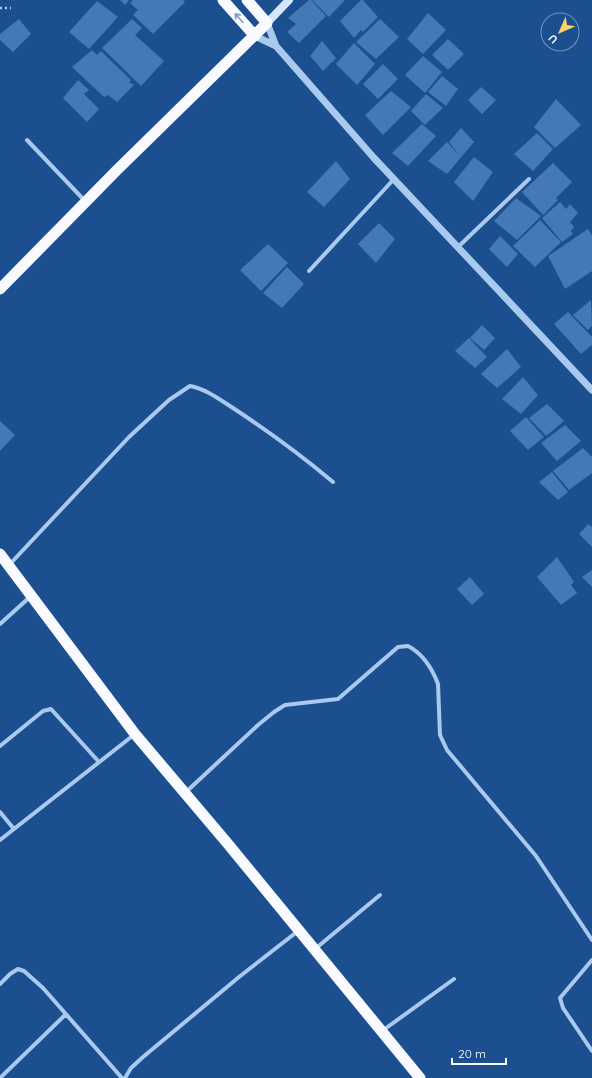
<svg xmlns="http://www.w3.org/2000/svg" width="592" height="1078" font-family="Quicksand,sans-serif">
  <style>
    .building { fill: #4478b7 }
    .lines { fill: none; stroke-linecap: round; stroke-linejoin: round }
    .path { stroke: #a9c9ee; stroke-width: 2.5; stroke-dasharray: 2 3; stroke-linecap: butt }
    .minor { stroke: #a9c9ee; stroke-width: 4 }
    .tertiary { stroke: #a9c9ee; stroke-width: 7 }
    .secondary { stroke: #d6e6fa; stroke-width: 8 }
    .trunk { stroke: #f8faff; stroke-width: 11 }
    .oneway { stroke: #7e9cc1 }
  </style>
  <rect width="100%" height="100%" fill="#1b4f8f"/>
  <path class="building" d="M 120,0 L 129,0 L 125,5 Z
    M 133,0 L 183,0 L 185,2 L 153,34 L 133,15 L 138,10 L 130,3 Z
    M 309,0 L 311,0 L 326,16 L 299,43 L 287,32 L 296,24 L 288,18 Z
    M 312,0 L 345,0 L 329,17 Z
    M 361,0 L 363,0 L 378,17 L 363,32 L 361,30 L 354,38 L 340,21 Z
    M 97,1 L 118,17 L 89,49 L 69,32 Z
    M 428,13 L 446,30 L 423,54 L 407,39 Z
    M 19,19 L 31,34 L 13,52 L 0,40 L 0,34 Z
    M 132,19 L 142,28 L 135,35 L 164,61 L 141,86 L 102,48 Z
    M 380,19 L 399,37 L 376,59 L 356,42 Z
    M 448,39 L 464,54 L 448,70 L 432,55 Z
    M 322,41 L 336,58 L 323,71 L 310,56 Z
    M 354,43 L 375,64 L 357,85 L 336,64 Z
    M 92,50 L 97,55 L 101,51 L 131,80 L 129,82 L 134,85 L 117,102 L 108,95 L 104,97 L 72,67 Z
    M 423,56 L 442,72 L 425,93 L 405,75 Z
    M 383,64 L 398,79 L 378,99 L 363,84 Z
    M 442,76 L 458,89 L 446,106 L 428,92 Z
    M 78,80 L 89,90 L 84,94 L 99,109 L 87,122 L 63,98 Z
    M 481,87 L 496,100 L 482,114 L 468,100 Z
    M 391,91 L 411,107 L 383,135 L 365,115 Z
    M 426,94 L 443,108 L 425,125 L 411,111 Z
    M 556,99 L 581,125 L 555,148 L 534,127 Z
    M 422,124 L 436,136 L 408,166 L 392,153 Z
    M 461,128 L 474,142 L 447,174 L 428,161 L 447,142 L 460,156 L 449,142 Z
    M 537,133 L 553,149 L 533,171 L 514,154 Z
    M 474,157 L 493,172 L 473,201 L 454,182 Z
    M 336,161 L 350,179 L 324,207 L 307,192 Z
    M 553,163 L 572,182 L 556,198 L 558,200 L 543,215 L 522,192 Z
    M 516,198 L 541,216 L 517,240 L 494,221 Z
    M 560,202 L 566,209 L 570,204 L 578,213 L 570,222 L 574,227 L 571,231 L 573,234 L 562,242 L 542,218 Z
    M 540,220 L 561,242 L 535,267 L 513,246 Z
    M 379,223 L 395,239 L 376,263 L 358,244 Z
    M 588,229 L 592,235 L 592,271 L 565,289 L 548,256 Z
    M 500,236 L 518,254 L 507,267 L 489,249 Z
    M 268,244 L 288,263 L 261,291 L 240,270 Z
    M 287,267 L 304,284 L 282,308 L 263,293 Z
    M 591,300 L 592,326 L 588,330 L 573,315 Z
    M 568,312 L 592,337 L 592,345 L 581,354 L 554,324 Z
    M 482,325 L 495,338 L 484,350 L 470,338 Z
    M 469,338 L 487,357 L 475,368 L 455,351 Z
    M 507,349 L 521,367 L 497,388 L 481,374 Z
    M 523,377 L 538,395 L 521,414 L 502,399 Z
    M 547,404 L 564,421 L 546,436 L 529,418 Z
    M 526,417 L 544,437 L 528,450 L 510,431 Z
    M 0,421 L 15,435 L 0,451 Z
    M 565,425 L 581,441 L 557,461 L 541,443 Z
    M 583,448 L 592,457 L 592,473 L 569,490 L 553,471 Z
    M 552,472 L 568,492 L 558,500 L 539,482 Z
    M 588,524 L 592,527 L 592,547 L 579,534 Z
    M 557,557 L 574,582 L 571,585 L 577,593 L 561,605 L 537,577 Z
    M 592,570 L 592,587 L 582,577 Z
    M 470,577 L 484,594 L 472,605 L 457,589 Z"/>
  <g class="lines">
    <path class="path" d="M 0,8 L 11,8"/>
    <path class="minor" d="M 27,140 L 85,201
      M 458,247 L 529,179
      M 309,271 L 394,179
      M 10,564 L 129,437 L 169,400 L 190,386 C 206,389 219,399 233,408 C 268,431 301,455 333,482
      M 0,624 L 31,596
      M 0,746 L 43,711 L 51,709 L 99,762
      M 186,792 L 258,725 L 274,712 L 285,705 L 338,699 L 398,647 L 408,646 C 423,654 432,668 438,684 L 440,735 L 447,750 L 536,856 L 592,940
      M 0,812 L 14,829
      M 0,840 L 135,734
      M 315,949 L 380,895
      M 592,960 L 560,998 L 563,1008 L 592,1051
      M 0,984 L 10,974 L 18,969 L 24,971 L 43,988 L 122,1078
      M 382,1031 L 454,979
      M 0,1078 L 65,1015
      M 125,1078 L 131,1068 L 143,1057 L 239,977 L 298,931"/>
    <path class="tertiary" d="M 267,23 L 276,46 L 374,158 L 592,390
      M 255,36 L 276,46"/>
    <path class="secondary" d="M 267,23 L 289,0"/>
    <path class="trunk" d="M 223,0 L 255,36
      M 0,289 L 117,170 L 267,23 L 247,0
      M 0,554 L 135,734 L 228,844 L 420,1078"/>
  </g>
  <defs><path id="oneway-shaft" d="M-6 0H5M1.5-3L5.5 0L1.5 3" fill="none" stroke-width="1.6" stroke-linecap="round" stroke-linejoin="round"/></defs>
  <use class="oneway" href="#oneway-shaft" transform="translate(239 18) rotate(-132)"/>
  <g transform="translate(560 32) rotate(225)"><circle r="19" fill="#1b4f8f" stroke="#7695bc"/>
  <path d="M0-3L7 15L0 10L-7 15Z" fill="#ffd166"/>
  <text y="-6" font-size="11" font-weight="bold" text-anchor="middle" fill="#ffffff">U</text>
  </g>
  <path d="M452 1058v6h54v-6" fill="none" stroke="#ffffff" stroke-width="2"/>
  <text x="458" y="1058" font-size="12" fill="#ffffff" stroke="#1b4f8f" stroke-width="3" paint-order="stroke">20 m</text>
</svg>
